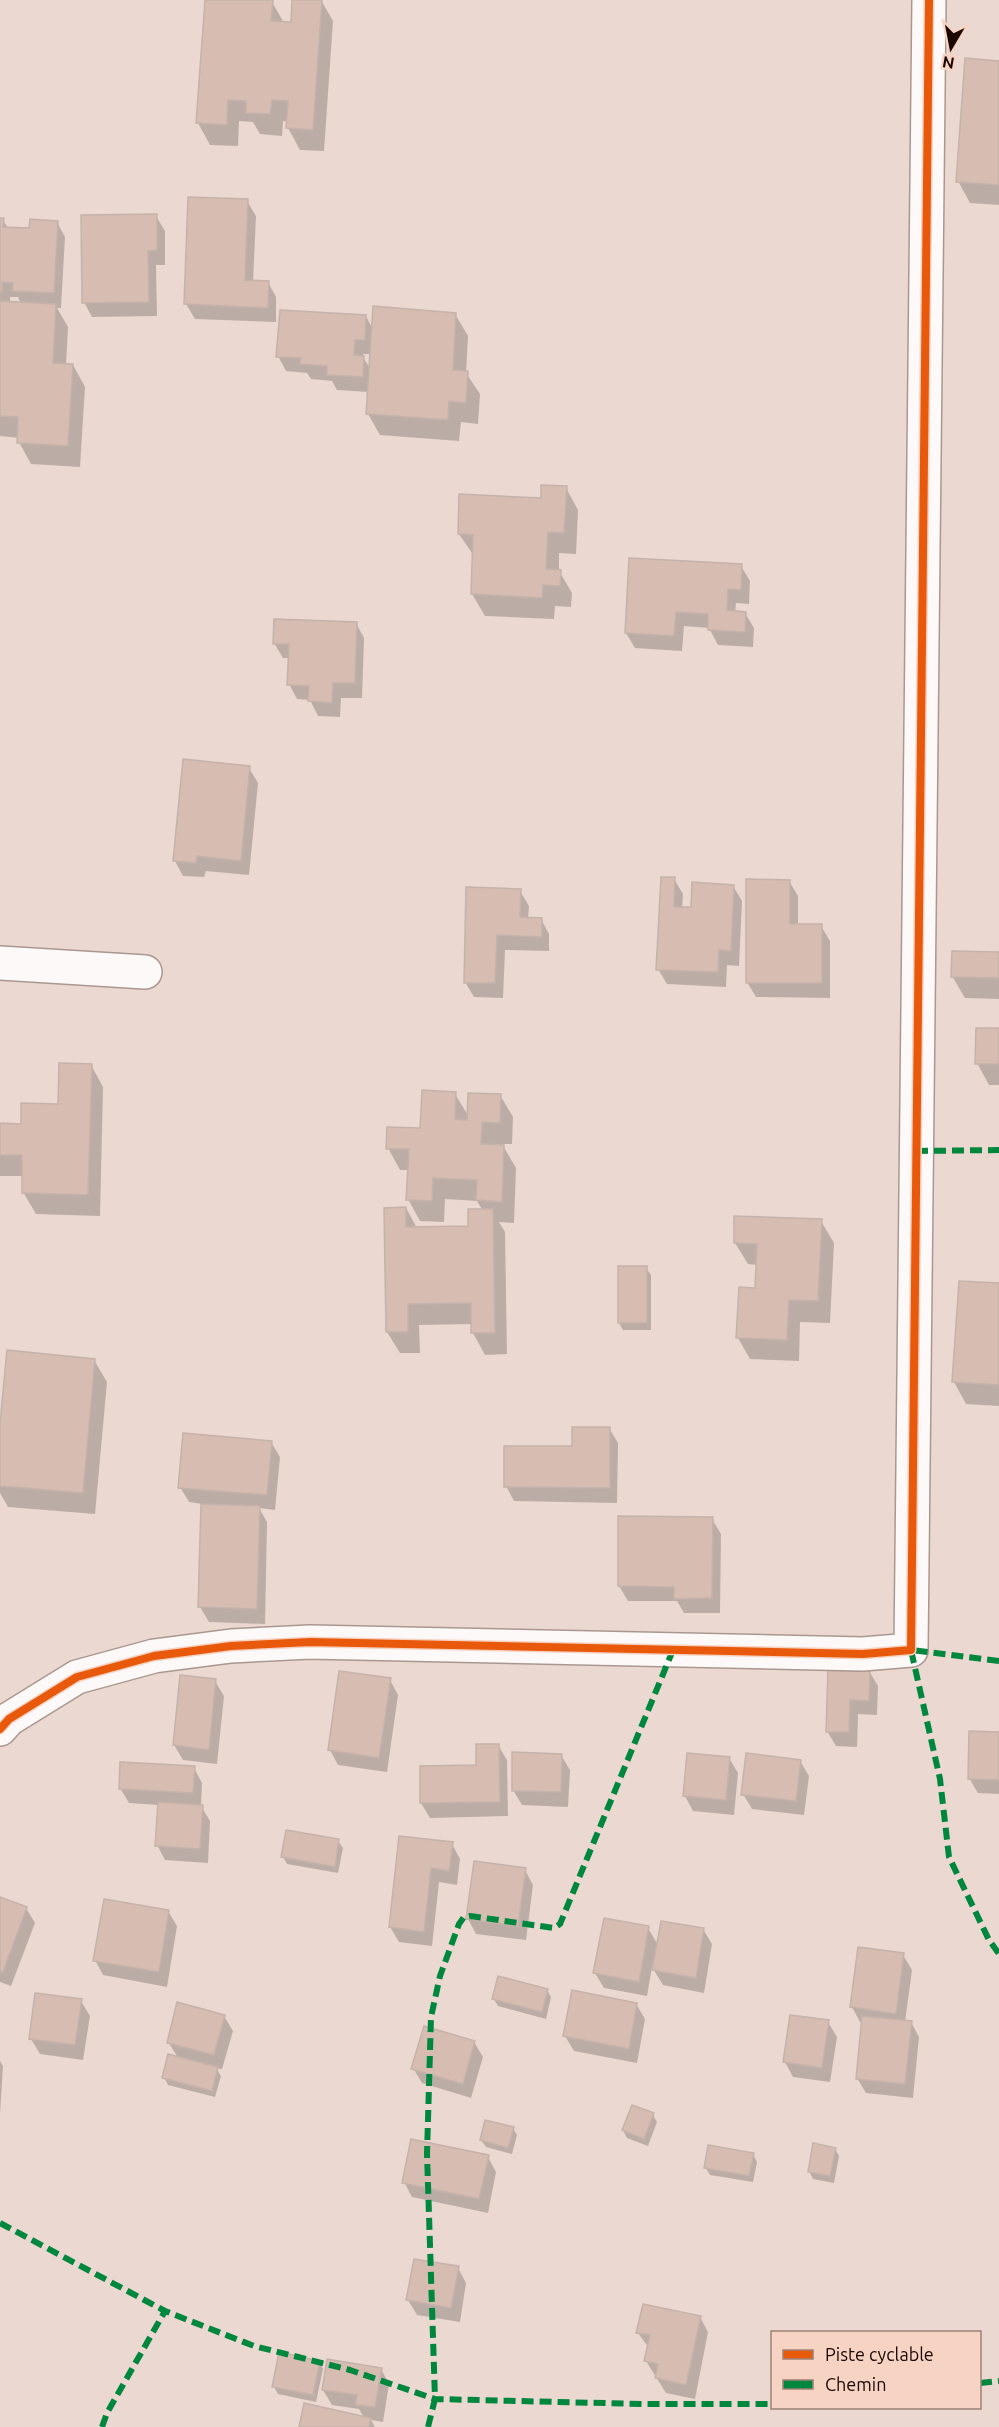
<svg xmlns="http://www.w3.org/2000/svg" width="999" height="2427" font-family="Ubuntu,sans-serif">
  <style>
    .shadow { fill: #0003; fill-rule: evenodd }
    .building { fill: #d6bcb1; stroke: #c5b2aa; stroke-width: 1.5 }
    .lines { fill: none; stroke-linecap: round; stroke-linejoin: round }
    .street-casing { stroke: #aa9890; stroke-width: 36 }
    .street { stroke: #fcf9f8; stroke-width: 33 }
    .quiet { stroke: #00873e; stroke-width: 6; stroke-dasharray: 12 6; stroke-linecap: butt }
    .cycleway-casing { stroke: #f7d3c4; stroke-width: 11 }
    .cycleway { stroke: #e8590c; stroke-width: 8 }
  </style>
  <rect width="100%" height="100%" fill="#ebd8d0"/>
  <path class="shadow" d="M 206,0 L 272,2 L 284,23 L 293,24 L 294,0 L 321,0 L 333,21 L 324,151 L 300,150 L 288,128 L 288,122 L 283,121 L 282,136 L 260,134 L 253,122 L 239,121 L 238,146 L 210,145 L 198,123 Z
    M 999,62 L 999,205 L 970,203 L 958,181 Z
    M 247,201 L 256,216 L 253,282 L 268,282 L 276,297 L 276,322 L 195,319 L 186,304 Z
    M 156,216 L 165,231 L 165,265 L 156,265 L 157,316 L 92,317 L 84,302 Z
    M 0,220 L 3,220 L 8,228 L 31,230 L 57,222 L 65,237 L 61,308 L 57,308 L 68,327 L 66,365 L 73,365 L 85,387 L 80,467 L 31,464 L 19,442 L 19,438 L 0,436 ZM 10,297 L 18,297 L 21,304 L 10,303 Z
    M 455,314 L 468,336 L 466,373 L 480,394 L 478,424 L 461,422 L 459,441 L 380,435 L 368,414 L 369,392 L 337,390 L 332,381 L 311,379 L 307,373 L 286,371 L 278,356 L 366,316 L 373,330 ZM 363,354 L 372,354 L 371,370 L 363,357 Z
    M 566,488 L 578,510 L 576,554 L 559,553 L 559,571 L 572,593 L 571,607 L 555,606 L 554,619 L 485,616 L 472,594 L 474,556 L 459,534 Z
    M 741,566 L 750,581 L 749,604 L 736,603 L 735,613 L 745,613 L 754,628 L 753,647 L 718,645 L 709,628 L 684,626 L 682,651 L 635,648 L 626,633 Z
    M 356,623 L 364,638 L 362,698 L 341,698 L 340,717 L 318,716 L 310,700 L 297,699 L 289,684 L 290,658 L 283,658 L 274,643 Z
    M 249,768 L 258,783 L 249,875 L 206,871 L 204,877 L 183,876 L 175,861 Z
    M 674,879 L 683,894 L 682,909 L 692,909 L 733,886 L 742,901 L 739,966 L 727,965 L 726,987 L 667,984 L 658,969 Z
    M 789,881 L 798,896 L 798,926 L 821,926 L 830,941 L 830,998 L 756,997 L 747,982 Z
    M 520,891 L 529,906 L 528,919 L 541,919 L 549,934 L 549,951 L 505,950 L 503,998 L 474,997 L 465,982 Z
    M 999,953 L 999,999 L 965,998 L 952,976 Z
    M 999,1030 L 999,1085 L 989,1085 L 977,1063 Z
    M 91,1065 L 103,1087 L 100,1216 L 36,1214 L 23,1192 L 23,1176 L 0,1176 L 0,1125 L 22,1125 L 60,1106 Z
    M 455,1094 L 469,1117 L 500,1095 L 513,1117 L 512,1144 L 502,1144 L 516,1168 L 514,1223 L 499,1222 L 505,1232 L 507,1354 L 485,1355 L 473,1333 L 473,1324 L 419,1325 L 420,1353 L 400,1353 L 387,1332 L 406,1208 L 417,1228 L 470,1227 L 483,1211 L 477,1201 L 445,1199 L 444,1222 L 420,1221 L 408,1199 L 409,1170 L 400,1170 L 388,1148 L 422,1129 Z
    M 821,1221 L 834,1243 L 830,1323 L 800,1322 L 799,1361 L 750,1359 L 738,1338 L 757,1290 L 758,1265 L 748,1264 L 735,1243 Z
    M 646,1268 L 651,1275 L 651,1330 L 623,1330 L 619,1323 Z
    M 999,1285 L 999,1406 L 966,1404 L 954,1382 Z
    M 94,1360 L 107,1382 L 95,1514 L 8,1507 L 0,1493 L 0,1439 Z
    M 609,1428 L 618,1443 L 617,1503 L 514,1501 L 506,1486 Z
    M 271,1442 L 280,1457 L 275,1510 L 259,1508 L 267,1522 L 265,1624 L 209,1622 L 200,1607 L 203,1504 L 189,1502 L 180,1487 Z
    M 712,1519 L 721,1534 L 720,1613 L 684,1613 L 677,1601 L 628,1601 L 619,1586 Z
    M 869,1671 L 878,1686 L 877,1715 L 858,1714 L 857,1747 L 836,1746 L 827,1731 Z
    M 390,1680 L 398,1695 L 387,1772 L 338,1765 L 330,1750 Z
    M 215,1681 L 224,1696 L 217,1764 L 183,1760 L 174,1745 Z
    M 999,1734 L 999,1794 L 978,1793 L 969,1778 Z
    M 498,1745 L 507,1760 L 508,1816 L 430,1818 L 421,1803 L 478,1767 Z
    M 561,1755 L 570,1770 L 568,1807 L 522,1805 L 513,1790 Z
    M 729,1758 L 738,1773 L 734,1815 L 693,1811 L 685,1796 Z
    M 800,1761 L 809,1776 L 804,1815 L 752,1809 L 743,1794 Z
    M 194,1768 L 202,1783 L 201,1806 L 210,1821 L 208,1863 L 165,1860 L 157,1845 L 159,1805 L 129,1803 L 120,1788 Z
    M 401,1838 L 452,1844 L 460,1859 L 457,1885 L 439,1882 L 432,1946 L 399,1942 L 390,1927 Z
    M 338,1841 L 343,1848 L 338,1873 L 287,1864 L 283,1857 Z
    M 525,1870 L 533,1885 L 526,1940 L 476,1934 L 468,1919 Z
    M 0,1899 L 26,1908 L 35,1923 L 11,1986 L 0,1982 Z
    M 168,1911 L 177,1926 L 167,1987 L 103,1975 L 95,1960 Z
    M 648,1928 L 658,1945 L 703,1929 L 712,1944 L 704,1993 L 663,1985 L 652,1967 L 647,1996 L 604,1988 L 595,1973 Z
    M 903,1955 L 912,1970 L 905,2022 L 911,2022 L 919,2037 L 913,2098 L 866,2093 L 857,2078 L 863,2022 L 860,2022 L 852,2007 Z
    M 547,1990 L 551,1997 L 546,2019 L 498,2006 L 493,1998 Z
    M 81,2001 L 90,2016 L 83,2060 L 40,2054 L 31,2039 Z
    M 636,2004 L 645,2019 L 637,2063 L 574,2051 L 565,2036 Z
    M 224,2016 L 233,2031 L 222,2069 L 216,2068 L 221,2076 L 215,2097 L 168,2085 L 164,2077 L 178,2058 L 169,2043 Z
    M 828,2022 L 837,2037 L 830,2082 L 793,2077 L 785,2062 Z
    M 474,2042 L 483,2057 L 471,2098 L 422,2083 L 413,2068 Z
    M 0,2061 L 3,2066 L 0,2114 Z
    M 653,2115 L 657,2122 L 648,2146 L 627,2138 L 623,2130 Z
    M 513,2128 L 517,2135 L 512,2154 L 486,2147 L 481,2140 Z
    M 835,2149 L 839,2156 L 834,2183 L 813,2179 L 809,2171 Z
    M 753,2154 L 757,2162 L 753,2182 L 710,2175 L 705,2167 Z
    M 488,2157 L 496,2172 L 488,2213 L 412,2197 L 404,2182 Z
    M 458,2268 L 466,2283 L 460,2322 L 417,2315 L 408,2300 Z
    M 700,2317 L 708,2332 L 695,2399 L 666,2393 L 646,2361 L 649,2348 L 638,2333 Z
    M 319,2362 L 323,2369 L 316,2402 L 278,2394 L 274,2387 Z
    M 381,2369 L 389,2384 L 383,2422 L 371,2420 L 375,2427 L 300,2427 L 364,2418 L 359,2409 L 332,2405 L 323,2390 Z"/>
  <path class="building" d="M 205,0 L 273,0 L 271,21 L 291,22 L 292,0 L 322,0 L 313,130 L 286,128 L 288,101 L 272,100 L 270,114 L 246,113 L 246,101 L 228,100 L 227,125 L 196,123 Z
    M 965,58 L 999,61 L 999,185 L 956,182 Z
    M 188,197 L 248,199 L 245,280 L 269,281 L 268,308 L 184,304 Z
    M 157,214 L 157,250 L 148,251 L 149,302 L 82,303 L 81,215 Z
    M 0,218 L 4,218 L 3,227 L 29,228 L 30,219 L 58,221 L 54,293 L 12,291 L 13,283 L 2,282 L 2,292 L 0,292 Z
    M 0,301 L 56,304 L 53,363 L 73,364 L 68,446 L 17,443 L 18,417 L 0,416 Z
    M 373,306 L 456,313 L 453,370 L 468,371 L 466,403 L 449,401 L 448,420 L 366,414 Z
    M 280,310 L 366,315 L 365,340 L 355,340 L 354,355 L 364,356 L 363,377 L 327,375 L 327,366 L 300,364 L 301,358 L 276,357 Z
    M 541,485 L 567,486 L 564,533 L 548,532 L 546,569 L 561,570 L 560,586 L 543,585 L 542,598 L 471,594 L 473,535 L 458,534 L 459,494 L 541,498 Z
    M 629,558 L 742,564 L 741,590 L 728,589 L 727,610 L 746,612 L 745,632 L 708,630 L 708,614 L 676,612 L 674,636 L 625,633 Z
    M 274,619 L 357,622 L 355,683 L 333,683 L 332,703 L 308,701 L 309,686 L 287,685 L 289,644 L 273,644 Z
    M 183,759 L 250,766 L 241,861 L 197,856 L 196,863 L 173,861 Z
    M 661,877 L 675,877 L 674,907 L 691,907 L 692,882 L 734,885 L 731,951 L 719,950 L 718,972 L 656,970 Z
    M 746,879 L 790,880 L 790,924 L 822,924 L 822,983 L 746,983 Z
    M 466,887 L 521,889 L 520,917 L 542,918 L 542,937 L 497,935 L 495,983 L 464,983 Z
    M 952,951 L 999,952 L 999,978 L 951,977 Z
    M 976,1028 L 999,1028 L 999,1064 L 975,1064 Z
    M 59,1063 L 92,1064 L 88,1195 L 22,1193 L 22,1155 L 0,1155 L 0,1123 L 21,1124 L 21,1103 L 58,1104 Z
    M 422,1090 L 456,1092 L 455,1119 L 467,1120 L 468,1093 L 501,1094 L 500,1123 L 482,1122 L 481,1144 L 504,1145 L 502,1202 L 476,1200 L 477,1180 L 433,1178 L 432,1201 L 406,1200 L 409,1149 L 386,1149 L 387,1127 L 420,1128 Z
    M 406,1207 L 406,1227 L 468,1226 L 468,1209 L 493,1209 L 495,1333 L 471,1333 L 471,1303 L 408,1304 L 408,1332 L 386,1332 L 384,1208 Z
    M 734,1216 L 822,1219 L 818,1301 L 789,1300 L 787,1340 L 736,1338 L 739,1287 L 755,1288 L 757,1244 L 734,1243 Z
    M 618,1266 L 647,1266 L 647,1323 L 618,1323 Z
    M 959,1281 L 999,1283 L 999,1385 L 952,1382 Z
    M 7,1350 L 95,1359 L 83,1493 L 0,1486 L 0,1423 Z
    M 572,1427 L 610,1427 L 610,1488 L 504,1487 L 504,1446 L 572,1446 Z
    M 183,1433 L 272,1441 L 267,1495 L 178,1488 Z
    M 201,1504 L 260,1506 L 257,1609 L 198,1607 Z
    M 618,1516 L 713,1517 L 712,1598 L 674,1599 L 674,1587 L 618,1586 Z
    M 828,1668 L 870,1670 L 869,1701 L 850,1700 L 849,1732 L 826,1732 Z
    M 339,1671 L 391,1678 L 379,1758 L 328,1750 Z
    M 180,1675 L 216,1679 L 209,1750 L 173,1745 Z
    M 969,1731 L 999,1732 L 999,1780 L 968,1779 Z
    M 476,1744 L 499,1744 L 500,1802 L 420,1803 L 420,1766 L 476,1765 Z
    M 512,1752 L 562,1754 L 561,1792 L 512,1791 Z
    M 687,1753 L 730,1757 L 726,1800 L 683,1796 Z
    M 746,1753 L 801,1760 L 796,1801 L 741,1795 Z
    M 120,1762 L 195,1766 L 193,1793 L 119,1789 Z
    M 158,1802 L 203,1805 L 200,1849 L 155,1846 Z
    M 286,1830 L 339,1839 L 335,1867 L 281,1857 Z
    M 399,1836 L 453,1842 L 449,1871 L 431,1868 L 424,1932 L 389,1927 Z
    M 474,1861 L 526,1868 L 518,1926 L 466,1919 Z
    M 0,1897 L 27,1907 L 3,1972 L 0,1971 Z
    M 104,1899 L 169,1910 L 159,1972 L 93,1961 Z
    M 604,1918 L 649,1926 L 639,1982 L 593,1973 Z
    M 661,1921 L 704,1928 L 696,1978 L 652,1970 Z
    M 858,1947 L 904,1953 L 896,2014 L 850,2007 Z
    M 498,1976 L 548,1989 L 542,2012 L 492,1999 Z
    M 572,1990 L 637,2003 L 629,2049 L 563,2036 Z
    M 35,1993 L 82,1999 L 75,2045 L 29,2039 Z
    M 177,2002 L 225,2015 L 214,2055 L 167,2043 Z
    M 790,2015 L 829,2020 L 822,2068 L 783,2062 Z
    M 862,2016 L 912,2021 L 905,2084 L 856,2079 Z
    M 424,2026 L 475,2041 L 463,2084 L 411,2069 Z
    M 168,2054 L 218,2067 L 212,2091 L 162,2078 Z
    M 632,2105 L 654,2113 L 644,2139 L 622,2130 Z
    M 485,2120 L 514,2127 L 508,2148 L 480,2140 Z
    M 411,2139 L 489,2155 L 479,2199 L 402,2183 Z
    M 813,2143 L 836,2148 L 830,2176 L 808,2172 Z
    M 708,2145 L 754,2153 L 749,2176 L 704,2168 Z
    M 414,2259 L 459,2266 L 451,2308 L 406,2300 Z
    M 643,2304 L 701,2316 L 686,2385 L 655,2378 L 658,2364 L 644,2361 L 650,2335 L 636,2333 Z
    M 279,2352 L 320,2361 L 313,2395 L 272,2387 Z
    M 327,2359 L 382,2368 L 375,2407 L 355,2405 L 357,2395 L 322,2390 Z
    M 304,2403 L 371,2418 L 369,2427 L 299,2427 Z"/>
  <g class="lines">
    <g class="street-casing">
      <path id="street" d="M 0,963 L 145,972
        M 0,1729 L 9,1719 L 77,1677 L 154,1656 L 231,1646 L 310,1642 L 863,1654 L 911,1650 L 929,0"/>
    </g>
    <use href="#street" class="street"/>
    <path class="quiet" d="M 916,1151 L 999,1150
      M 999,1661 L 911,1650 L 940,1779 L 949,1857 L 989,1940 L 999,1954
      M 0,2223 L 165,2311 L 254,2346 L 350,2370 L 435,2399 L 642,2404 L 772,2404
      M 980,2383 L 999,2381
      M 102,2427 L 107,2413 L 165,2311
      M 428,2427 L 435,2399 L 427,2154 L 431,2017 L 440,1976 L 459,1924 L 464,1917 L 470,1916 L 554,1928 L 560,1924 L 673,1650"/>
    <g class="cycleway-casing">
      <path id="cycleway" d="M 0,1729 L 9,1719 L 77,1677 L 154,1656 L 231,1646 L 310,1642 L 863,1654 L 911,1650 L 929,0"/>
    </g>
    <use href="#cycleway" class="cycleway"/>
  </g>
  <rect x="771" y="2331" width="210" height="78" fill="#f7d3c4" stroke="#9f8176" stroke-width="1.5"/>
  <rect x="783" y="2350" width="30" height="9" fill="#e8590c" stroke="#9f8176" stroke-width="1.5"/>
  <text x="825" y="2361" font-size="18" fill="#1a0702">Piste cyclable</text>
  <rect x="783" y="2380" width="30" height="9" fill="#00873e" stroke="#9f8176" stroke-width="1.5"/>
  <text x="825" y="2391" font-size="18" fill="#1a0702">Chemin</text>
  <g transform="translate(951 48) rotate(190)" stroke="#f7d3c4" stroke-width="4.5" paint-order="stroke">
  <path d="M0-4.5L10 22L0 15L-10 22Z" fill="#1a0702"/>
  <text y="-9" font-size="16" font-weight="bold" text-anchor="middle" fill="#1a0702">N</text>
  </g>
</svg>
